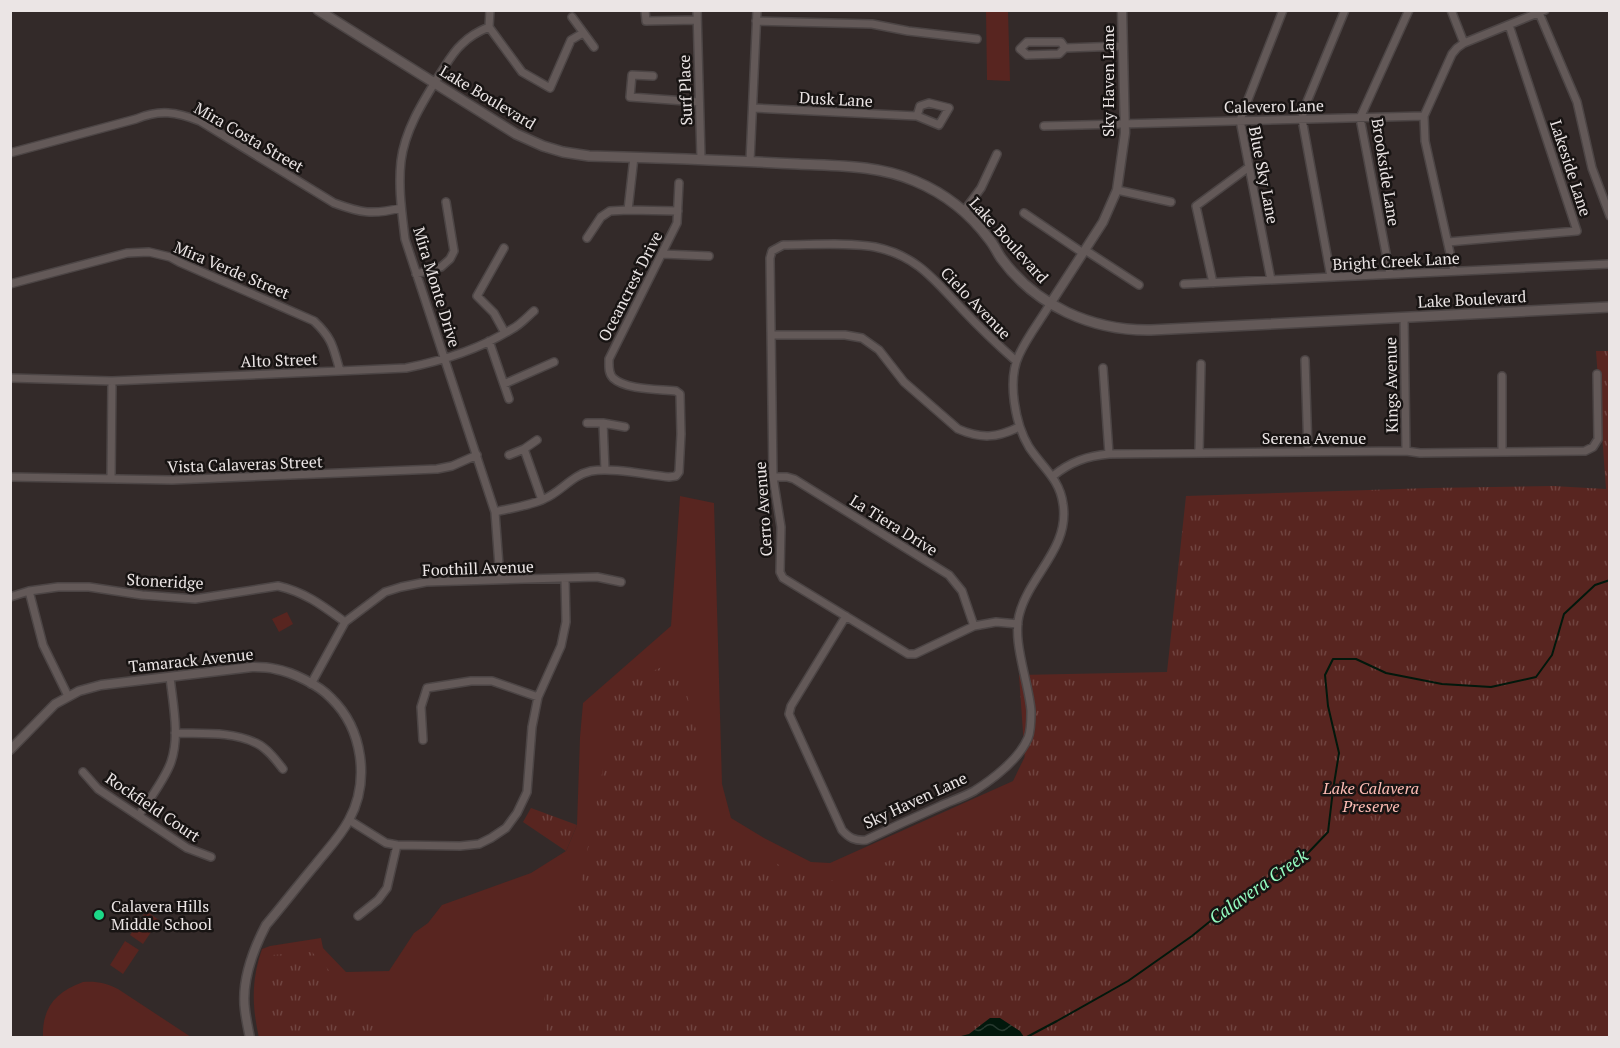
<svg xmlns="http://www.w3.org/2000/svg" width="1620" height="1048" font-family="'PT Serif',serif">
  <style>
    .grass { fill: #582520 }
    .park { fill: url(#park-tufts) }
    .water { fill: url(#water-waves) }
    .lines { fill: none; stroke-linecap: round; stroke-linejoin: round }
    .stream { stroke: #02180c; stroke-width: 2 }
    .minor-casing { stroke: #4c4545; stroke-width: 10 }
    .tertiary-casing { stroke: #4c4545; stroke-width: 11 }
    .secondary-casing { stroke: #4c4545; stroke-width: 12 }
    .minor { stroke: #635958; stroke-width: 7 }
    .tertiary { stroke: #635958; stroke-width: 8 }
    .secondary { stroke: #635958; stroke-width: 9 }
    .poi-dot { fill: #1cd988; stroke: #181413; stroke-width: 2 }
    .labels { text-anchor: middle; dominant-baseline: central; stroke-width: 5; stroke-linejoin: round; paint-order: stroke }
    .street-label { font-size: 16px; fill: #ebe5e5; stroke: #181413 }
    .park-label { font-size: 16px; font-style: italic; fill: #febdb5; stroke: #181413 }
    .poi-label { font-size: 16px; fill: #ebe5e5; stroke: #181413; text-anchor: start }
    .water-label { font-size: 18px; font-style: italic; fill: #93fbbf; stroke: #181413 }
  </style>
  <defs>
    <pattern id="park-tufts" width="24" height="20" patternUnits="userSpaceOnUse" patternTransform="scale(1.5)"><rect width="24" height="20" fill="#582520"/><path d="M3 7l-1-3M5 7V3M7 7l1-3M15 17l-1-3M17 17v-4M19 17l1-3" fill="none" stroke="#704440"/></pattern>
    <pattern id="water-waves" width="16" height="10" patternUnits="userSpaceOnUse" patternTransform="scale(1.5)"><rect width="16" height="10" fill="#02180c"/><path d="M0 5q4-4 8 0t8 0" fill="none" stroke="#27392f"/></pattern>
  </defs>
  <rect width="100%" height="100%" fill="#332a29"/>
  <path class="grass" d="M 986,11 L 1008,11 L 1010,81 L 987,80 Z
    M 680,496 L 714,503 L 722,784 L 731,818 L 764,838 L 811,862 L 830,863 L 1013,781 L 1045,715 L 1113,708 L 1609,499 L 683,1037 L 259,1038 C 252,1007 251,980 262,949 L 270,946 L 321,938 L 323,948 L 346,972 L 389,971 L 414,933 L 428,923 L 442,905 L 531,873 L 566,851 L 577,825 L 580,737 L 583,703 L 671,626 Z
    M 287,612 L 293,624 L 279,632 L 272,619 Z
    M 146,911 L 159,920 L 143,944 L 130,935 Z
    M 125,941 L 139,950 L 123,974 L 110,965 Z
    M 83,982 C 97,981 106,983 118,989 L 191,1037 L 43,1037 C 42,1007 56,992 83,982 Z"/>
  <path class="park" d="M 1596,351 L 1609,351 L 1609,1037 L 547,1037 L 541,944 L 570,940 L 605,758 L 614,688 L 678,660 L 697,734 L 702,814 L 785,869 L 838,882 L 1028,803 L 1019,675 L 1167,672 L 1186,496 L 1430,488 L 1553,486 L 1606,489 Z
    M 531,808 L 577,825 L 566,851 L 523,822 Z
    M 312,952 L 347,990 L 387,1037 L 271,1037 L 265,1003 L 272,955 Z"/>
  <path class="water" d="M 990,1018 L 1000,1018 L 1020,1031 L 1024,1037 L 957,1037 L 969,1034 Z"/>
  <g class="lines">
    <path class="stream" d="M 1025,1038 L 1057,1021 L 1128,981 L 1192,936 L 1241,896 L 1307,854 L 1328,832 L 1333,790 L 1339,753 L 1328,706 L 1325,675 L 1333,659 L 1356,659 L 1386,673 L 1442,684 L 1491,687 L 1536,677 L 1552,655 L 1564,614 L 1595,585 L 1610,580"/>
    <g class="minor-casing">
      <path id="minor" d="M 645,10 L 646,21 L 697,20
        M 697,10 L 701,159
        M 1451,10 L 1464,43
        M 1539,13 L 1577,102 L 1592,168 L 1610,216
        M 572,17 L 594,47
        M 756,21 L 872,24 L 908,31 L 977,39
        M 489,27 C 479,31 470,36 462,44 C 453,52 447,63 440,74 C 424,100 405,129 401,161 C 398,188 402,213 405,239 L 495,512 L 500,579
        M 489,27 L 522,72 L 550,88 L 571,40 L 583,33
        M 489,27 L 490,10
        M 1065,48 L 1061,42 L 1027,42 L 1020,49 L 1027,55 L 1059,54 L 1065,48 L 1123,46
        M 653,76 L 632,75 L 630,97 L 699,102
        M 753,108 L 917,116 L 939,125 L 949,108 L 929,103 L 920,106 L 917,116
        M 1044,126 L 1424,116
        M 10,153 L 136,119 C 160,109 176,112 200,121 L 334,203 C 361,213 372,215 401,208
        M 750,161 L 757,10
        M 1117,190 L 1171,202
        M 628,210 L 634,157
        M 964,211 L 981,188 L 997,154
        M 1024,213 L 1083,253
        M 587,238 L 601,217 L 610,211 L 628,210 L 678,211
        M 1448,242 L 1577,231 L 1509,25
        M 504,248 L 477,296 L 494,313 L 505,333
        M 1085,250 L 1139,285
        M 662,254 L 709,256
        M 1454,271 L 1425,141 L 1424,116 L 1452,54 L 1457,48 L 1464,43 L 1545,10
        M 416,274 L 441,267 L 450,259 L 454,251 L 446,202
        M 1390,274 L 1360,118 L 1409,10
        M 1331,277 L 1302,119 L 1304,109 L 1345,10
        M 1271,280 L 1240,120 L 1283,10
        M 1213,283 L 1196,206 L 1249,167
        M 10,284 L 127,253 L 149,252 L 170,257 L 179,262 L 314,321 C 333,339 333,347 340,371
        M 1184,284 L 1610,264
        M 1404,317 L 1406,451
        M 772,335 L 845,335 L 862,338 L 879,350 L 904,382 L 958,429 C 981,439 997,438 1019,427
        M 489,341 L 509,399
        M 1305,360 L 1308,451
        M 1016,361 C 998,345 980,328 963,310 C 935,281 918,256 875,247 C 847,242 812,245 783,245 L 772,251 L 770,258 L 773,477 L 781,527 L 780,572 L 783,578 L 908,654 L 915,654 L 974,626 L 996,622 L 1018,624
        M 1103,368 L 1109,454
        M 1502,376 L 1502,452
        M 10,378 L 112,381 L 406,368 C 442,361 480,349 512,329 C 520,325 527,317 534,311
        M 504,384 L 554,362
        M 587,423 L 603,423 L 625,427
        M 603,423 L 605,470
        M 524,449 L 542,500
        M 1199,453 L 1201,364
        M 509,455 L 524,449 L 537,440
        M 1053,476 C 1070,462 1087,456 1109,454 L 1406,451 L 1420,453 L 1585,451 L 1593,447 L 1598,439 L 1597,374
        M 10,477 L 172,480 L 437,469 L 452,466 L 477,455
        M 773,477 L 787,477 L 794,479 L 949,575 L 962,591 L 974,626
        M 111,479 L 112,381
        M 495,512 C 511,508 529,506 544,499 C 561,492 572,475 591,471 C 612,467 647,475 669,477 L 676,476 L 679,472 L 681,434 L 680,394 L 676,391 C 658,389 626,390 613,378 C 608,373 609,366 609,359 L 677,223 L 679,183
        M 29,591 L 43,645 L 68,696
        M 10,597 L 29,591 L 58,587 L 89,587 L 142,595 L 195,599 L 278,586 C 305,592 323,606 345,622
        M 846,616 L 791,706 L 789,714 L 842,830 C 849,838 855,841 866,840 C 891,828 915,817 940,806 C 951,801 963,797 974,791 C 993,779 1019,759 1028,738 C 1031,731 1031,718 1031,711 C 1029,682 1011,640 1020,612 C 1031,574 1070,547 1063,504 C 1060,479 1042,467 1029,447 C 1015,424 1007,380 1019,355 C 1027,337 1040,321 1050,304
        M 311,684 L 345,622 L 385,592 L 401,587 L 426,582 L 597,577 L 621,582
        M 175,733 C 202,734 231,731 256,743 C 267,748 276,760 283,769
        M 423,740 L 421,707 L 427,688 L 471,681 L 492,681 L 538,697
        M 83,772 L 98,789 L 187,848 L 211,857
        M 139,815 C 149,800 165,779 171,762 C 180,736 173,705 170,677
        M 349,820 L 386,843 L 397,845 L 460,846 L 479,844 L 491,838 L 506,828 L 517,813 L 527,792 L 532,727 L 538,697 L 561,646 L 566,622 L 565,579
        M 358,916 L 378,900 L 387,888 L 397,845"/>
    </g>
    <g class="tertiary-casing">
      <path id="tertiary" d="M 1050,304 L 1103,222 L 1117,190 L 1125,133 L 1122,10
        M 10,750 L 55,704 L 79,691 L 101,685 L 252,667 C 259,667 267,667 275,669 C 292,672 319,685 331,698 C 363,729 370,781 349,820 C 340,837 327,850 316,864 C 299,884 283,905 266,925 C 253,950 241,980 245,1010 C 246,1019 248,1028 250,1038"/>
    </g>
    <g class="secondary-casing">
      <path id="secondary" d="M 318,10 L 516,134 L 543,146 L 563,152 L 589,156 C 659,158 728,160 798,164 C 837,166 878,165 915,181 C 946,194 969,212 989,239 C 994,245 997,252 1001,258 C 1036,306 1092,331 1151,330 L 1610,307"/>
    </g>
    <use href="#minor" class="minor"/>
    <use href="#tertiary" class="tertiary"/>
    <use href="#secondary" class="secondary"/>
  </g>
  <circle class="poi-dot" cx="99" cy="915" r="6"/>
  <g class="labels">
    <g class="street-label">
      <text transform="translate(1108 81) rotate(-90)">Sky Haven Lane</text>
      <text transform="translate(685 90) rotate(-92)">Surf Place</text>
      <text transform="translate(488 97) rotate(31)">Lake Boulevard</text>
      <text transform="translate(836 99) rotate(3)">Dusk Lane</text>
      <text transform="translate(1274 106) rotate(-1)">Calevero Lane</text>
      <text transform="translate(249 137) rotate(30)">Mira Costa Street</text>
      <text transform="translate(1571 168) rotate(72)">Lakeside Lane</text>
      <text transform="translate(1386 172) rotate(81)">Brookside Lane</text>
      <text transform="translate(1264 175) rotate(79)">Blue Sky Lane</text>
      <text transform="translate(1009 240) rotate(48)">Lake Boulevard</text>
      <text transform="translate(1396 261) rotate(-3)">Bright Creek Lane</text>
      <text transform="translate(232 270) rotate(23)">Mira Verde Street</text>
      <text transform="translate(630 286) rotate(-63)">Oceancrest Drive</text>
      <text transform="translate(437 287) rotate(73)">Mira Monte Drive</text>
      <text transform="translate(1472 299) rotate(-3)">Lake Boulevard</text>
      <text transform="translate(976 303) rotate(46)">Cielo Avenue</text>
      <text transform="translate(279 360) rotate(-2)">Alto Street</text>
      <text transform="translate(1391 385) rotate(-91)">Kings Avenue</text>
      <text x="1314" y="438">Serena Avenue</text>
      <text transform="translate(245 464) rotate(-2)">Vista Calaveras Street</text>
      <text transform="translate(763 509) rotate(-94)">Cerro Avenue</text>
      <text transform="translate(894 525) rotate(32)">La Tiera Drive</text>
      <text transform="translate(478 568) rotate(-2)">Foothill Avenue</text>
      <text transform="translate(165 581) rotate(3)">Stoneridge</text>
      <text transform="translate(191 660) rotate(-6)">Tamarack Avenue</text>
      <text transform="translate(915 800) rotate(-25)">Sky Haven Lane</text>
      <text transform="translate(153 807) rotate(34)">Rockfield Court</text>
    </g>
    <g class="park-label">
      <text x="1371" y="788">Lake Calavera<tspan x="1371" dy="18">Preserve</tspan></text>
    </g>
    <g class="poi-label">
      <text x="111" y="906">Calavera Hills<tspan x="111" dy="18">Middle School</tspan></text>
    </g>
    <g class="water-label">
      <text transform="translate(1258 886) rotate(-35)">Calavera Creek</text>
    </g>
  </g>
  <rect width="1620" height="1048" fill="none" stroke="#ebe5e5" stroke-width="24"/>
</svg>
